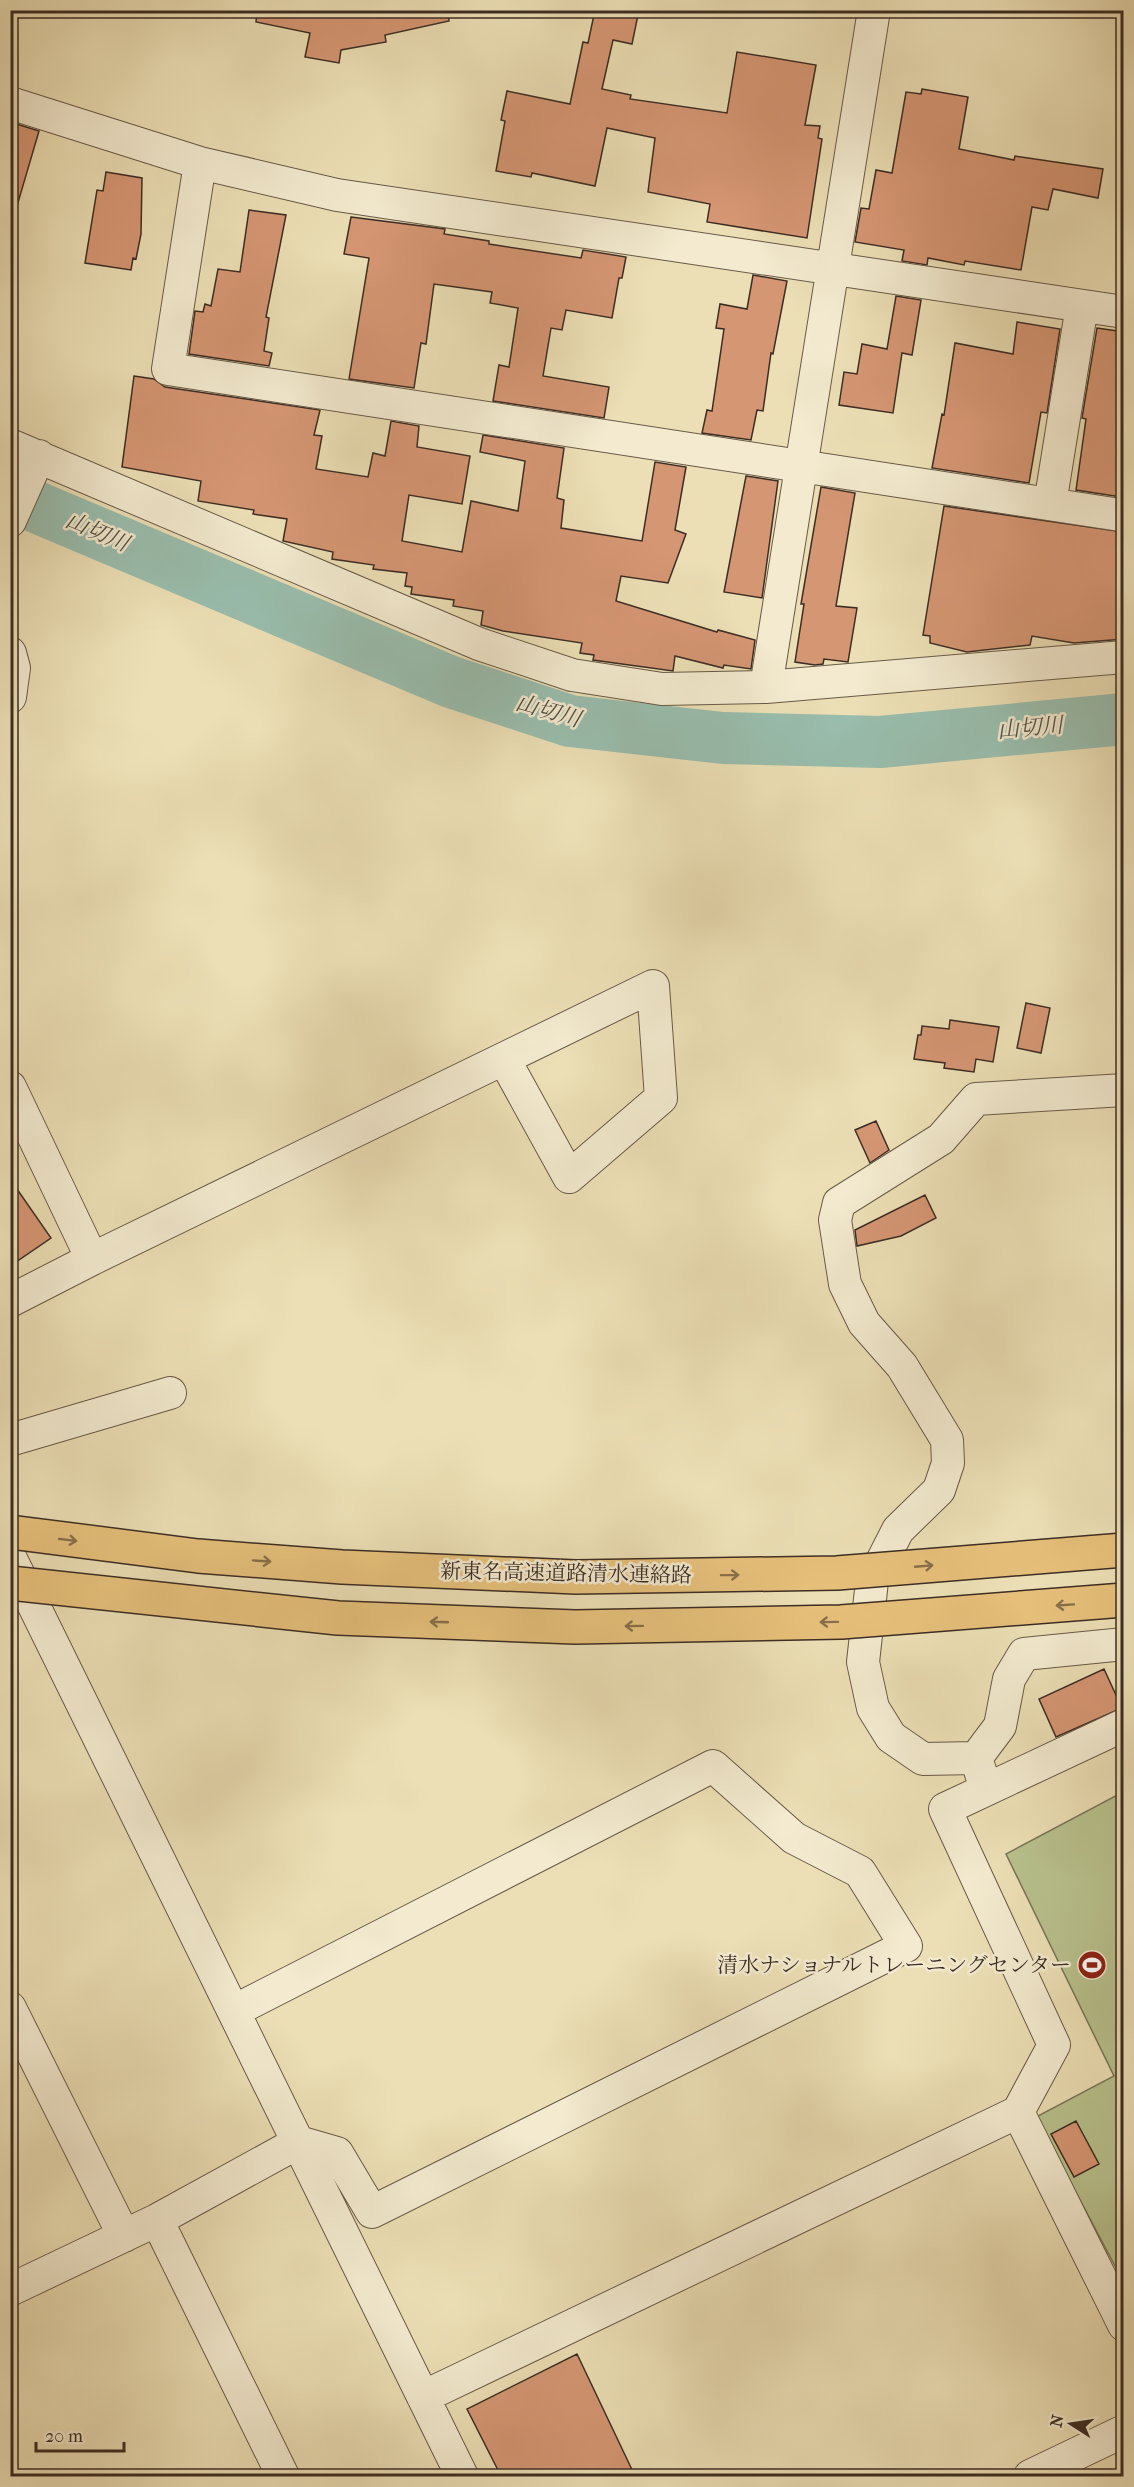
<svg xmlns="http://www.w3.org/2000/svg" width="1134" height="2487" font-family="'IM FELL French Canon','Noto Serif JP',serif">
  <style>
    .green { fill: #b8c18d; stroke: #7a7758; stroke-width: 1.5 }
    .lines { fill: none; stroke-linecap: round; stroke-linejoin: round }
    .river { stroke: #99bdad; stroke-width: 52 }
    .building { fill: #d59673; stroke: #3c2d24; stroke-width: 1.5 }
    .minor-casing { stroke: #685a48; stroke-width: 34 }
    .minor { stroke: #f3eacf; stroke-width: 32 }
    .motorway-bridge-casing { stroke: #3c2d24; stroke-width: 36; stroke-linecap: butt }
    .motorway-bridge { stroke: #e6c07a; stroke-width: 33 }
    .oneway { stroke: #886f4b }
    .labels { text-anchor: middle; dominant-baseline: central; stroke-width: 5; stroke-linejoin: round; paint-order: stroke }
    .street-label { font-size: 21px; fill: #3c2d24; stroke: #f3eacf }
    .poi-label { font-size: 21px; fill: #3c2d24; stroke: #f3eacf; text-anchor: end }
    .water-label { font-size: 22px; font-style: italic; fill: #535146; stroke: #f3eacf }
  </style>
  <rect width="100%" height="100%" fill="#ecdfb5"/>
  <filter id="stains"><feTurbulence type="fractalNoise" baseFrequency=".00333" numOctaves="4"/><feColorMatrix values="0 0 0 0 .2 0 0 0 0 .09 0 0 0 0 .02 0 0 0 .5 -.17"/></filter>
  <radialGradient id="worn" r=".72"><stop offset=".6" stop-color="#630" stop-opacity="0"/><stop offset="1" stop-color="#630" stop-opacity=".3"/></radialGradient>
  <path class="green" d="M 1123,1792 L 1123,2281 L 1036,2117 L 1114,2076 L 1006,1854 Z"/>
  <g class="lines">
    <path class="river" d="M 10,496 L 451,682 L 570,721 L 723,738 L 880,742 L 1124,719"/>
  </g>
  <path class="building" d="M 257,10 L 448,10 L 449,21 L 385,35 L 386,42 L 341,50 L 339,63 L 305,57 L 310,33 L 256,22 Z
    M 595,10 L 639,10 L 632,44 L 613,40 L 602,89 L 631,95 L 630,99 L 727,113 L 737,52 L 816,65 L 805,125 L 820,126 L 818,138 L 822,139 L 807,238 L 707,222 L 710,204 L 648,192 L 655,138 L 607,128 L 595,186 L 532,173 L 531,177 L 496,171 L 505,121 L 501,120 L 507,91 L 570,104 L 583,42 L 588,43 Z
    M 922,89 L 968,97 L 959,149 L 1014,160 L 1015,156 L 1103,169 L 1098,198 L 1053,189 L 1048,210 L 1032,207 L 1021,270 L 965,261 L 964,265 L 928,258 L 927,265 L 902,261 L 904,250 L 855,242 L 861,208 L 869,209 L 876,170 L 892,173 L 906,92 L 921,94 Z
    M 10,122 L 39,131 L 17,206 L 10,205 Z
    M 106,172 L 142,178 L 141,234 L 136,259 L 133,258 L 131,270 L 85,263 L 97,190 L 103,191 Z
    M 249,210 L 286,215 L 266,317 L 269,318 L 264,351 L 272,353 L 269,366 L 189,354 L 195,311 L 203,312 L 205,304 L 211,306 L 218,269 L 240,272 Z
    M 351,217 L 445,229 L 444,234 L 489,241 L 489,244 L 581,258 L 583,250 L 626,257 L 622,278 L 619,278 L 612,318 L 566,310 L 562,330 L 551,328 L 543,376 L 609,387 L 604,418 L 493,401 L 499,365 L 509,367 L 518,308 L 490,303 L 492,292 L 434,284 L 426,344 L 421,343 L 414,388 L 349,379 L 369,258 L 344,254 Z
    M 753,275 L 787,281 L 773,354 L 771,353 L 763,411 L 757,410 L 751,440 L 702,433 L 707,410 L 712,411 L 724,329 L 716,328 L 720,304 L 747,309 Z
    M 896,296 L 921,300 L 912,355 L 902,353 L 893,413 L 839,405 L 844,372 L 857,374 L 862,344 L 887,349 Z
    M 1017,322 L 1060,329 L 1047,413 L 1041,412 L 1029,483 L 932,468 L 942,414 L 944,415 L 955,343 L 1013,354 Z
    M 1097,328 L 1124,332 L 1124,474 L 1121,497 L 1076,490 L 1086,419 L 1082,418 Z
    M 134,376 L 154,379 L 165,387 L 320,410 L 314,435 L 322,436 L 316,469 L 368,477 L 373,453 L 385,456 L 391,421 L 419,426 L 417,447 L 470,456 L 462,504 L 409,495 L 402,541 L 462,552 L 471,501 L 518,511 L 525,461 L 480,452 L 483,435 L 564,448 L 557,498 L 564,500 L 561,528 L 642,541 L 655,462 L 686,467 L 675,530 L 686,534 L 668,583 L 621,576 L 616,601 L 717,632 L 718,630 L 755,640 L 751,669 L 724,665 L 723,668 L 675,656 L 673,671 L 593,660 L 594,655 L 580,653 L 582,643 L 503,631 L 481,625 L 483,611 L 453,606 L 454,600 L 411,594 L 412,587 L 405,586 L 407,573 L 373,569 L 374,565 L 332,559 L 333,552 L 283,541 L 287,519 L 253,514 L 254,510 L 198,501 L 201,481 L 122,467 Z
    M 746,476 L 778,481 L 762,598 L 724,592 Z
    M 821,487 L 855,493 L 836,606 L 857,608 L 848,662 L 824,659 L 823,664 L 815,665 L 795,662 L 804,604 L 801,604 Z
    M 944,506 L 1124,532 L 1124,639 L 1074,643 L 1032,636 L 1030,645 L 967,652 L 930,643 L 930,636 L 923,635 Z
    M 1026,1003 L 1050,1008 L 1041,1053 L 1017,1048 Z
    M 950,1020 L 999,1027 L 993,1062 L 976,1059 L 974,1072 L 944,1068 L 945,1063 L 914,1059 L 918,1035 L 921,1035 L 922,1026 L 949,1029 Z
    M 876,1121 L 889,1150 L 870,1163 L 855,1130 Z
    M 10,1179 L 51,1238 L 10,1266 Z
    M 925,1195 L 936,1218 L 901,1236 L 857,1246 L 855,1230 Z
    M 1104,1669 L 1122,1708 L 1056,1737 L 1039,1699 Z
    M 1076,2121 L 1099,2164 L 1074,2177 L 1051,2134 Z
    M 577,2354 L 635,2476 L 501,2476 L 467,2409 Z"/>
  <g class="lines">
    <g class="minor-casing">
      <path id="minor" d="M 10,103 L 200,163 L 337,195 L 1124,312
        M 200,163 L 168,369 L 1120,515
        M 10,445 L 479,644 L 572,675 L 662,689 L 766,687 L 1124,657
        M 1050,504 L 1082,306
        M 10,521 L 39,456
        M 10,653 L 14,668 L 10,697
        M 766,687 L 874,10
        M 10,1087 L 92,1259 L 10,1301
        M 92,1259 L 653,986 L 661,1098 L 569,1177 L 504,1059
        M 10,1440 L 170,1393
        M 10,1557 L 462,2476
        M 976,1758 L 1000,1726 L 1009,1679 L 1024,1654 L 1124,1644
        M 986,1789 L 976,1758 L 923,1759 L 891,1737 L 873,1708 L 863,1662 L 872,1581 L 898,1530 L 939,1490 L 948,1463 L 947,1440 L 902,1366 L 864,1323 L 845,1284 L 835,1220 L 839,1203 L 941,1139 L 976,1099 L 1124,1090
        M 10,2008 L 124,2236
        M 1018,2112 L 1124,2325
        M 157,2220 L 283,2476
        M 10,2290 L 157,2220 L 299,2142 L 337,2153 L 372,2212 L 906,1946 L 860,1872 L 794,1838 L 713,1766 L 234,2011
        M 423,2397 L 1018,2112 L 1054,2045 L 945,1809 L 1124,1725
        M 1030,2476 L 1124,2431"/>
    </g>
    <use href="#minor" class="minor"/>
    <g class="motorway-bridge-casing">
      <path id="motorway-bridge" d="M 10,1532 L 198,1556 L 342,1567 L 576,1577 L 837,1573 L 1124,1550
        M 10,1583 L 338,1618 L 575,1627 L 841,1622 L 1124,1600"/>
    </g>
    <use href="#motorway-bridge" class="motorway-bridge"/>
  </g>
  <defs><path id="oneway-shaft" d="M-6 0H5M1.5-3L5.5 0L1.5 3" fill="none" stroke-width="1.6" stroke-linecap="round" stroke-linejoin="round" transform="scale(1.5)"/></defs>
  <g class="oneway">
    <use href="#oneway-shaft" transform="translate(68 1540) rotate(7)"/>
    <use href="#oneway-shaft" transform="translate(262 1561) rotate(4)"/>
    <use href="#oneway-shaft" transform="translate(924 1566) rotate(-5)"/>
    <use href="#oneway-shaft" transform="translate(730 1575) rotate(-1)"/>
    <use href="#oneway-shaft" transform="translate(1065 1605) rotate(176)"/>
    <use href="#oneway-shaft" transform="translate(439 1622) rotate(-178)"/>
    <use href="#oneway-shaft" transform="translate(829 1622) rotate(179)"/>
    <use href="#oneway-shaft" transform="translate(634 1626) rotate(179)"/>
  </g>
  <defs>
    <g id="stadium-disc" transform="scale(1.5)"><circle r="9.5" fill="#8f2418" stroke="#f3eacf"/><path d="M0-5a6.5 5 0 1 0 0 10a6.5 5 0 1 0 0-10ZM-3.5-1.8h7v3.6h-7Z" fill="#fff"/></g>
  </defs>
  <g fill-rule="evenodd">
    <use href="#stadium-disc" x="1092" y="1965"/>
  </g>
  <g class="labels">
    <g class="street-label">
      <text transform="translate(566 1573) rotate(1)">新東名高速道路清水連絡路</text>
    </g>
    <g class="poi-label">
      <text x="1071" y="1965">清水ナショナルトレーニングセンター</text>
    </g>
    <g class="water-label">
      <text transform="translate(97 532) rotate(23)">山切川</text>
      <text transform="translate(548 711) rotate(16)">山切川</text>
      <text transform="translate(1030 728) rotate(-5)">山切川</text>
    </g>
  </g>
  <rect width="1134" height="2487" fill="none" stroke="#ecdfb5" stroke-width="36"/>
  <rect x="12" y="12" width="1110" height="2463" fill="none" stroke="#3c2d24" stroke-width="3"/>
  <rect x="18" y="18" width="1098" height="2451" fill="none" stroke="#3c2d24" stroke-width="1.5"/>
  <g transform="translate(1071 2424) rotate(282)" stroke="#f3eacf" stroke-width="4.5" paint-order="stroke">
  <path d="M0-4.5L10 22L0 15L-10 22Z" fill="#3c2d24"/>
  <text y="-9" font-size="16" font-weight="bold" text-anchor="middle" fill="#3c2d24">N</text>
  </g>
  <path d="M36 2442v9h88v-9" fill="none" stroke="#3c2d24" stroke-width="3"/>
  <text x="45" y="2442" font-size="18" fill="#3c2d24" stroke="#f3eacf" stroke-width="4.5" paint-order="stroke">20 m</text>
  <rect width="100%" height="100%" filter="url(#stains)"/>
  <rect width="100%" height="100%" fill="url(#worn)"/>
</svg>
